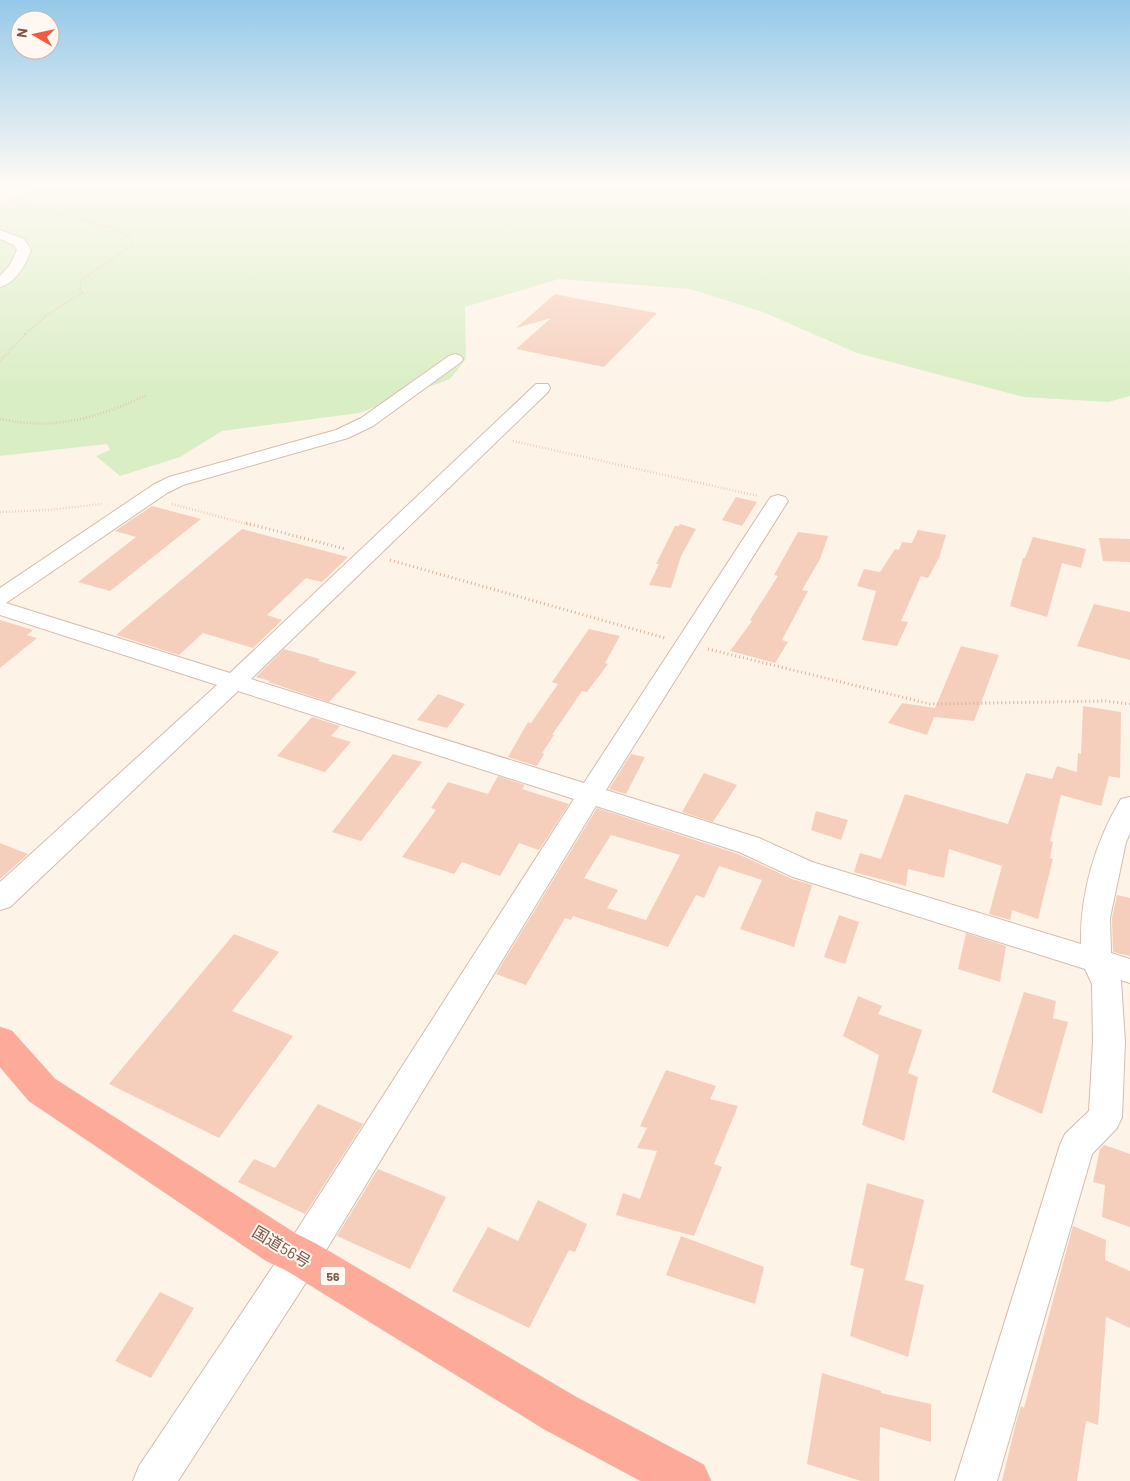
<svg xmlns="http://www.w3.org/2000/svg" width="1130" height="1481" font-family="Barlow,'Noto Sans JP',sans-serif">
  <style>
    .green { fill: #d9eec4 }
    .building { fill: #f6cebc; fill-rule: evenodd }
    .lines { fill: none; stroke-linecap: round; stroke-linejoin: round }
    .street-casing { stroke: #d4bcae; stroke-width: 2 }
    .highway-casing { stroke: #dad0cc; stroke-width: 1 }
    .path-far2 { stroke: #dcb19e; stroke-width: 2; stroke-dasharray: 0.5 2; stroke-linecap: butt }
    .path-far1 { stroke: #dcb19e; stroke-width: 2.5; stroke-dasharray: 0.5 2.5; stroke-linecap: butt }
    .path { stroke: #dcb19e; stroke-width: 3; stroke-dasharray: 1 3; stroke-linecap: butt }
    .street { fill: #fff; fill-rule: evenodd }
    .highway { fill: #feaa99; fill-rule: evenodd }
    .labels { text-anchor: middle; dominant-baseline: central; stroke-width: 4; stroke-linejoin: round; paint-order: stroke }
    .shield { fill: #fff8f0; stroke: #a3877a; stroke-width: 1 }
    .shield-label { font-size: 12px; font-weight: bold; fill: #7b5648 }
    .near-street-label { font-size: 16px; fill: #7b5648; stroke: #fff8f0 }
  </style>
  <rect width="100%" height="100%" fill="#fef3e7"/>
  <path class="green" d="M 40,185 L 1130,185 L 1130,396 L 1108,402 L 1024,397 L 857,353 L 763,312 L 690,289 L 559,279 L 465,307 L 466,359 L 450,379 L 359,413 L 222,431 L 180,457 L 120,476 L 96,456 L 110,450 L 107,444 L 0,456 L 0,204 Z"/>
  <path class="building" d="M 555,294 L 574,298 L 657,313 L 604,367 L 516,349 L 551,318 L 516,328 Z
    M 736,497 L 757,502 L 742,526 L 722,520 Z
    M 152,506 L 201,519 L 110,591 L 78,582 L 136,537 L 115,531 Z
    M 680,524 L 696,529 L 681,556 L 671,588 L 649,585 L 659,564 L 656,564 L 675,526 L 679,526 Z
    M 242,529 L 348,557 L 322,582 L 306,578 L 267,615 L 282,620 L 253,648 L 203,633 L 179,655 L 116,635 Z
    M 918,530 L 946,535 L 939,558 L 928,578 L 921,576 L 901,621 L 908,622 L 897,646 L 862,640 L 876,591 L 857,586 L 864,569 L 880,572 L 895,549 L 899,550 L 902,542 L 912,543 Z
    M 798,532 L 828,536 L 820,559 L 802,590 L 808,591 L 782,640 L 788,642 L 775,663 L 730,651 L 752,621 L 750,620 L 778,576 L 774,575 Z
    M 1033,537 L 1086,549 L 1081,568 L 1062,563 L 1047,617 L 1010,606 L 1023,558 L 1025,558 Z
    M 1099,538 L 1130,539 L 1130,562 L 1103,561 Z
    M 1094,604 L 1130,612 L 1130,660 L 1077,646 Z
    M 0,620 L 33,630 L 27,635 L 37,638 L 0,668 Z
    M 589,629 L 620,636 L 605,663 L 608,664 L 587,692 L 582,691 L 552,735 L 554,735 L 542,753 L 544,754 L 537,766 L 508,757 L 528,722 L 531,723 L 558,684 L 552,682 Z
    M 961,646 L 999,655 L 974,721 L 934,717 L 927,735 L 888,723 L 902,703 L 935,708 Z
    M 284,649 L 320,659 L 318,661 L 357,672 L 329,702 L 268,682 L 270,681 L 256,677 Z
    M 438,694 L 465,704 L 447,728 L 417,720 Z
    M 1083,706 L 1121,712 L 1120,778 L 1109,776 L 1101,806 L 1061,795 L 1050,841 L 1053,842 L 1050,858 L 1053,859 L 1038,919 L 1012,910 L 1010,920 L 989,914 L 1002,866 L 949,849 L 944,878 L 908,869 L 906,886 L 854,872 L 860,853 L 881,859 L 905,794 L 1008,824 L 1026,773 L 1052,779 L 1057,766 L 1077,772 L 1078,753 L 1081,754 Z
    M 312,717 L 340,726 L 331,736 L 351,742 L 325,772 L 277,756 Z
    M 393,754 L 422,762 L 361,841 L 332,832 Z
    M 631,754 L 645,757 L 626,794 L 609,789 Z
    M 704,773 L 737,785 L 713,822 L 682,812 Z
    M 498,776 L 525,785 L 522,789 L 569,804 L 539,850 L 519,843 L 500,876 L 462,862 L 454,874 L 402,857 L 436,810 L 431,808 L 448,782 L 488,794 Z
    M 597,808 L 738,854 L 792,879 L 812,885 L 794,947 L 740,929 L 762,880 L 719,866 L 704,898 L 696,895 L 668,947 L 573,916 L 571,920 L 565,918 L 526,985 L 496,974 ZM 611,835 L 680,855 L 646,920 L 607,908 L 618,890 L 584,878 Z
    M 816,811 L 848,820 L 841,840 L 811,830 Z
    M 0,843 L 28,854 L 0,879 Z
    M 1117,895 L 1130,898 L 1130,956 L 1113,952 L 1112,918 Z
    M 839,915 L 859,922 L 845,964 L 824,957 Z
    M 966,933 L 1006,946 L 1000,982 L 958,969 Z
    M 234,934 L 279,952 L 232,1011 L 293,1036 L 219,1138 L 109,1084 Z
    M 1024,992 L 1056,1001 L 1053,1018 L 1068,1022 L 1042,1114 L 992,1092 Z
    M 858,996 L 882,1006 L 878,1014 L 922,1030 L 908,1073 L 918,1077 L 904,1141 L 862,1125 L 879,1055 L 843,1036 Z
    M 666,1070 L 716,1086 L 710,1099 L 738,1106 L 714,1164 L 722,1167 L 694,1236 L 616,1215 L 623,1193 L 640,1199 L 657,1151 L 637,1148 L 647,1128 L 640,1126 Z
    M 318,1104 L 363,1124 L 305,1214 L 238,1182 L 254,1159 L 275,1168 Z
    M 1104,1145 L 1130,1154 L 1130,1227 L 1102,1217 L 1105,1185 L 1093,1182 L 1100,1149 Z
    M 378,1169 L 446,1197 L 410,1269 L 337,1236 Z
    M 867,1183 L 924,1200 L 905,1280 L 924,1285 L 908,1357 L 850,1336 L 864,1269 L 850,1265 Z
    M 538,1200 L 587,1224 L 575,1252 L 569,1250 L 529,1328 L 452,1291 L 488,1227 L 518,1241 Z
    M 1073,1226 L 1106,1240 L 1105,1260 L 1130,1271 L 1130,1328 L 1106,1317 L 1098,1425 L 1086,1421 L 1077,1481 L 1002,1481 L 1016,1423 L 1021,1406 L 1024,1408 Z
    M 681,1236 L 764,1267 L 755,1304 L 666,1275 Z
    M 160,1292 L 194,1308 L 151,1378 L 115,1361 Z
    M 822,1373 L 881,1391 L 881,1393 L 931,1404 L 931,1442 L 880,1427 L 879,1481 L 861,1481 L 807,1464 Z"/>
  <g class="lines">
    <g class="street-casing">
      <path id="street" d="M 0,230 L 24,239 L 31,250 C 26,264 16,283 0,287 L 0,276 L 10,265 L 17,250 L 14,245 L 0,239 Z
        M 455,354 L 461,356 L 463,359 L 461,362 L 373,426 L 348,438 L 183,485 L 167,493 L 6,603 L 230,673 L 536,384 L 548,384 L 550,388 L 548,392 L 251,679 L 584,783 L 768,501 L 771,497 L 778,495 L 785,497 L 788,501 L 606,790 L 759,838 L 812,862 L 1081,944 C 1080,894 1095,842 1121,799 L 1130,797 L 1130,833 L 1126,842 L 1110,918 L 1111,953 L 1130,959 L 1130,983 L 1121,980 L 1125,1042 L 1122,1117 L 1117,1128 L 1092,1154 L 997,1481 L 955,1481 L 1060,1145 L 1065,1134 L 1089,1111 L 1093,1042 L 1092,984 L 1085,969 L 793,877 L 739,852 L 596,806 L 314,1270 L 178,1481 L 133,1481 L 139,1466 L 288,1244 L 574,799 L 238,691 L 10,907 L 0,910 L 0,882 L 217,685 L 0,615 L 0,588 L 153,485 L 169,477 L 336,430 L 361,418 L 449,356 Z"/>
    </g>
    <g class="highway-casing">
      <path id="highway" d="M 0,1027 L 12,1031 L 55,1079 L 293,1232 L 315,1243 L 576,1397 L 704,1465 L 711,1481 L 641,1481 L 544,1429 L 287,1271 L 265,1260 L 29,1101 L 0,1067 Z"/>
    </g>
    <path class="path-far2" d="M 14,185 L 11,189 L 11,197 L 18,204 L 115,228 L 130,237 L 133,245 L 81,280 L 80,290 L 82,293 L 47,315 L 25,334"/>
    <path class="path-far1" d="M 0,361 L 26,333
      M 0,419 C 55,431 97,418 147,395
      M 513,441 L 758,496
      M 172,504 L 251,525
      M 0,512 L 48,510 L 102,504"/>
    <path class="path" d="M 246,523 L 345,549
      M 390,560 L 665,638
      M 708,649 L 930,704 L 1106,701 L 1130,704"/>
    <use href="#street" class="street"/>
    <use href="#highway" class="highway"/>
  </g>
  <linearGradient id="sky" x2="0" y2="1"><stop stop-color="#95c9e9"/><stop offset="0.47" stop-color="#fffaf4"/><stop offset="1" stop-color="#fffaf4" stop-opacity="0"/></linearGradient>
  <rect width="1130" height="392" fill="url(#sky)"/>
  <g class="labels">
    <rect class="shield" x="320.5" y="1266.5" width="25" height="19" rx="4"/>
    <g class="shield-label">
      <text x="333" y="1276">56</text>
    </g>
    <g class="near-street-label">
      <text transform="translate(282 1246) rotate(31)">国道56号</text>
    </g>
  </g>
  <g transform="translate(35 35) rotate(279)"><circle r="24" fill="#fff8f0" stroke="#cab7ad"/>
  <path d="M0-4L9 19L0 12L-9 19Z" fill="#f35a42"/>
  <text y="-8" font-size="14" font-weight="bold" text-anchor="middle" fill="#7b5648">N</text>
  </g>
</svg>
